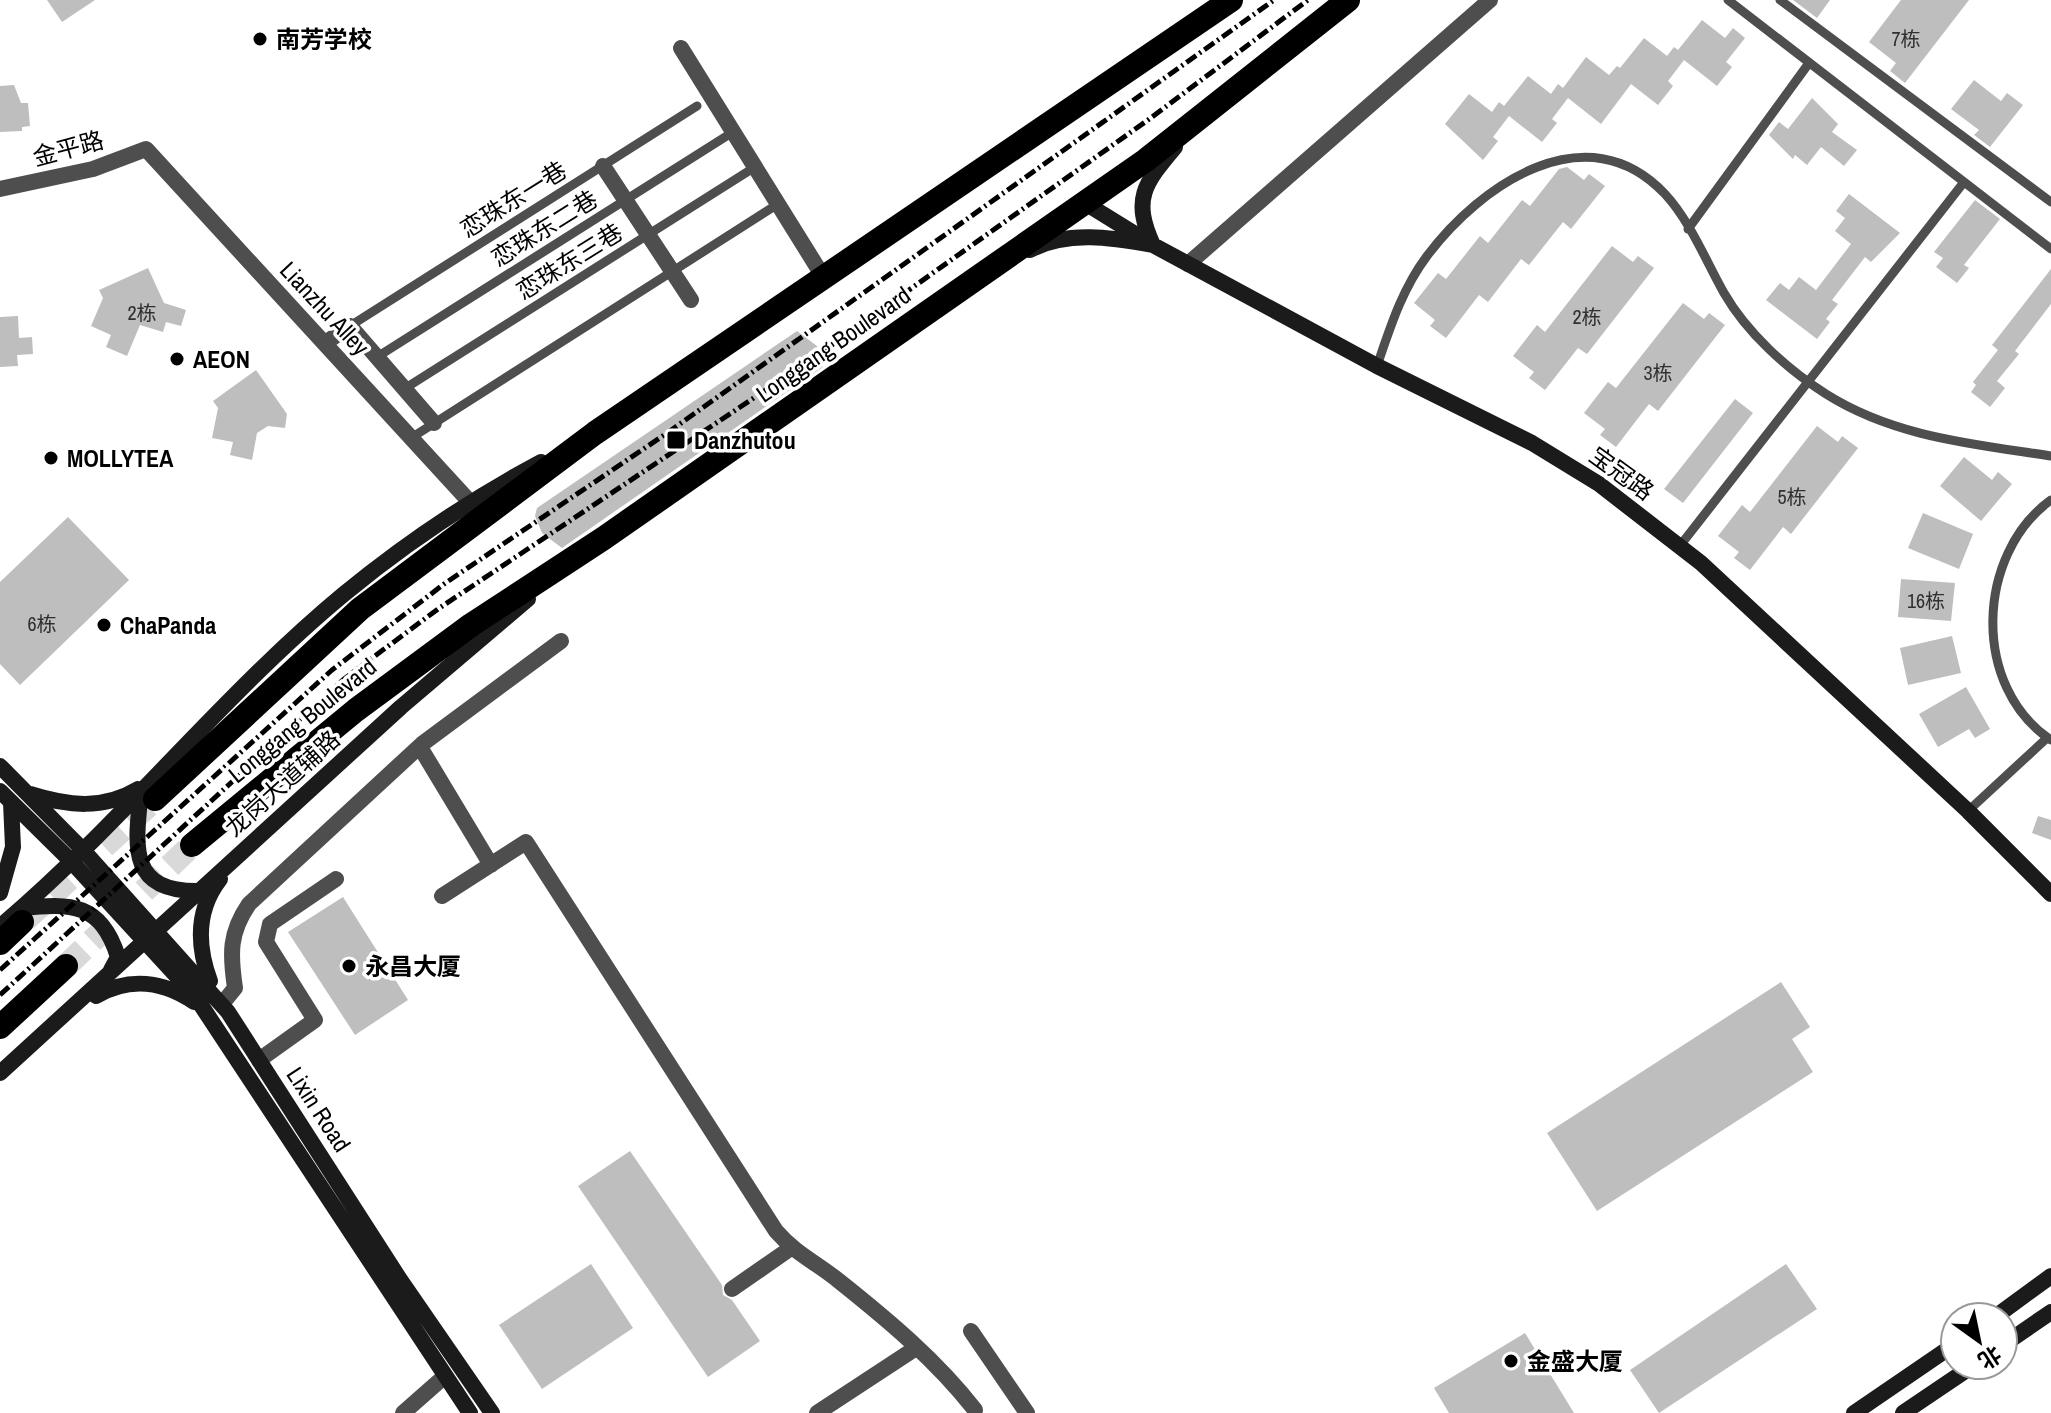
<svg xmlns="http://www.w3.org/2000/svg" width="2051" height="1413" font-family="'Archivo Narrow','Noto Sans SC',sans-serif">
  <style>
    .building { fill: #bebebe }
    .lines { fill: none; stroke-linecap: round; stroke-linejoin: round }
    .highway-tunnel { stroke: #d9d9d9; stroke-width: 24; stroke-dasharray: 24 12; stroke-linecap: butt }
    .lane { stroke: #4e4e4e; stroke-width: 9 }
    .street { stroke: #4e4e4e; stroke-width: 16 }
    .secondary { stroke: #1b1b1b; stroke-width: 16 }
    .highway { stroke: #000; stroke-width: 24 }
    .rail { stroke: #000; stroke-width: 5; stroke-dasharray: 12 4 2 4; stroke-linecap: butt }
    .poi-dot { fill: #000; stroke: #fff; stroke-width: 3 }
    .labels { text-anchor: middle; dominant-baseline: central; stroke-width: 7; stroke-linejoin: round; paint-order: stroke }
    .number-label { font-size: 20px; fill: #303030 }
    .poi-label { font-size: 24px; font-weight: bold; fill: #000; stroke: #fff; text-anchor: start }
    .street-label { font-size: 24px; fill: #000; stroke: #fff }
  </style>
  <rect width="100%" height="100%" fill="#fff"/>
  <path class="building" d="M 47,0 L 95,0 L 62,22 Z
    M 1793,0 L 1830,0 L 1817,18 Z
    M 1901,0 L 1969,0 L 1905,83 L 1890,71 L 1896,63 L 1869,42 Z
    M 1702,20 L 1725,38 L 1733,28 L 1745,38 L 1726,62 L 1732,67 L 1717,86 L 1684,60 L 1668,81 L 1673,86 L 1658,105 L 1631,84 L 1601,124 L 1568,98 L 1552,119 L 1557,123 L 1542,142 L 1509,116 L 1493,137 L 1498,141 L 1483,160 L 1445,124 L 1469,94 L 1492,112 L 1499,102 L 1504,106 L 1528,76 L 1551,94 L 1558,84 L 1563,88 L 1586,57 L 1609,75 L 1617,66 L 1620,68 L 1644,38 L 1667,56 L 1674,47 L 1678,50 Z
    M 1974,80 L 2001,101 L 2007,93 L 2023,105 L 1990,147 L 1974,135 L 1979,130 L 1951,109 Z
    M 14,85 L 21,103 L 28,103 L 30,126 L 22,127 L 22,131 L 0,132 L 0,86 Z
    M 1812,98 L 1838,124 L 1832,132 L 1857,150 L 1844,166 L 1821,147 L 1807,165 L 1795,155 L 1793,159 L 1769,135 L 1779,122 L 1788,129 Z
    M 1567,167 L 1584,180 L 1589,174 L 1605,186 L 1571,229 L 1563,222 L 1529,265 L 1521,259 L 1488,302 L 1479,295 L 1446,338 L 1430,326 L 1435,320 L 1414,303 L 1438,273 L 1446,279 L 1480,236 L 1488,243 L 1522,200 L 1530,206 L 1559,169 Z
    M 1849,194 L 1900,233 L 1871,262 L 1865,257 L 1832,300 L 1838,304 L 1826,319 L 1830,322 L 1817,339 L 1766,300 L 1780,283 L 1789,290 L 1799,277 L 1816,290 L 1851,244 L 1835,231 L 1845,218 L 1836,211 Z
    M 1975,200 L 2000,219 L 1964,265 L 1969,268 L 1957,283 L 1936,267 L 1943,258 L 1934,252 Z
    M 1612,246 L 1633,262 L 1638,256 L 1654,268 L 1587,354 L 1578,348 L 1545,390 L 1529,378 L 1534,372 L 1513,356 L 1537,325 L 1545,332 Z
    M 148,268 L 164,303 L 186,310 L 181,326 L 166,322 L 163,332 L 140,325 L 127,356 L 106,347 L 111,335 L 91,326 L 103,298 L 99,290 Z
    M 2051,269 L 2051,304 L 2015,351 L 2019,354 L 1997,381 L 2005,388 L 1990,407 L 1971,392 L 1976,385 L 1973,382 L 1998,350 L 1992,345 Z
    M 1683,303 L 1704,319 L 1709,313 L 1725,325 L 1658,411 L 1649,404 L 1616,447 L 1600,435 L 1605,429 L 1584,413 L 1608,382 L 1616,388 Z
    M 18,316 L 19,338 L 32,337 L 33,354 L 17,355 L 18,366 L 0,367 L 0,317 Z
    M 797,331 L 817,346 L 823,367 L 562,548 L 542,533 L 535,516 L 537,508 Z
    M 256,370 L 287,414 L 285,428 L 268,426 L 257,433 L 252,460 L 230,455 L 233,442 L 212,438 L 218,408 L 213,401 Z
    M 1735,399 L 1753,413 L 1683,503 L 1664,489 Z
    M 1817,426 L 1838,442 L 1842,436 L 1858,448 L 1791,534 L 1783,527 L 1750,570 L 1734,558 L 1739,552 L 1718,536 L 1742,505 L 1750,512 Z
    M 1964,457 L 1992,480 L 1998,472 L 2012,484 L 1981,521 L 1940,486 Z
    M 1923,513 L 1973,534 L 1959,569 L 1908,548 Z
    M 68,517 L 129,580 L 20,685 L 0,664 L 0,582 Z
    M 1901,579 L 1955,583 L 1951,621 L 1898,617 Z
    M 1952,636 L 1961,673 L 1908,685 L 1900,648 Z
    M 1966,687 L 1990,729 L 1975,738 L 1969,729 L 1938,747 L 1919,714 Z
    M 2038,816 L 2051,820 L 2051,840 L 2032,833 Z
    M 343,897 L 408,1000 L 355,1035 L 288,932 Z
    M 1781,982 L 1810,1027 L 1792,1039 L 1813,1072 L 1597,1211 L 1547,1133 Z
    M 630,1151 L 722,1285 L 723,1295 L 732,1300 L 760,1341 L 708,1377 L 578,1186 Z
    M 591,1264 L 633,1328 L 542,1389 L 499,1325 Z
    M 1786,1264 L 1817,1309 L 1659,1413 L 1630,1370 Z
    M 1525,1333 L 1574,1413 L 1449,1413 L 1434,1388 Z"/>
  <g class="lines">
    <path class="highway-tunnel" d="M 25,920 L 153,801
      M 66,966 L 192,845"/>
    <path class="lane" d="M 1728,0 L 2051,249
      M 1780,0 L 2051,202
      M 1688,229 L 1809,63
      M 350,326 L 697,106
      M 377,357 L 733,132
      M 1377,366 C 1390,328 1402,289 1427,256 C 1480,185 1587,111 1665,194 C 1690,221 1706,261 1724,293 C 1747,333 1787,369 1826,394 C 1894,437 1973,444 2051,456
      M 404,389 L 755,167
      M 411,438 L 778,204
      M 2051,500 C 1976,554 1971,687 2051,740
      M 1679,547 L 1964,182
      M 1968,811 L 2047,738"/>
    <path class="street" d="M 681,48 L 824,278
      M 603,166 L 691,300
      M 0,189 L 93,169 L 146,149 L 469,501
      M 1188,264 L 1490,0
      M 325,343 L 350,326 L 434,423
      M 420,747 L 491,865
      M 442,896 L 526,842 L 776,1231 C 797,1255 816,1262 839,1281 C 888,1320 937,1361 975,1410
      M 222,1004 L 235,988 C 230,954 229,933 249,904 L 422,744 L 561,641
      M 259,1060 L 315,1020 L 266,942 L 270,924 L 336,879
      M 732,1289 L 791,1248
      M 971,1331 L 1027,1413
      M 403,1413 L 445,1376
      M 817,1413 L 916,1348"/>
    <path class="secondary" d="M 1085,203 L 1153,245 L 1377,366 L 1532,443 L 1599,484 L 1701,563 L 1968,811 L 2051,894
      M 1030,250 C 1068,230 1113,238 1153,245 C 1132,199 1144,184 1175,147
      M 0,766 L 83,850 L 228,1012 L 399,1278 L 492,1413
      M 0,791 L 70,860 L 195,996 L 470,1413
      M 141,791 C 135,847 128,892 199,891
      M 30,794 C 68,806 103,810 138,789
      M 0,893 L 13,847 L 11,803
      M 21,908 C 72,903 101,903 118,957 L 111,970
      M 3,924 C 123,822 222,695 344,594 C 406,543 470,500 541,462
      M 210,981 C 197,946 196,910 220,879
      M 96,996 C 129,977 163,981 194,1002
      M 0,1073 L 401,707 L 528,599
      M 1995,1317 L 2051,1276
      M 2003,1345 L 2051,1312
      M 1854,1413 L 1955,1344
      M 1903,1413 L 1974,1365"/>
    <path class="highway" d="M 155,799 L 360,609 L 595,433 L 1231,0
      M 192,845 L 356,710 L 471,625 L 604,538 L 1146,160 L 1348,0
      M 0,943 L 22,922
      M 0,1027 L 66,966"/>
    <path class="rail" d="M 0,970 L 332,670 L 444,584 L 670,431 L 1274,0
      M 0,995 L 344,679 L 438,609 L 812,359 L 1148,120 L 1308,0"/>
  </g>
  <g class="poi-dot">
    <circle cx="260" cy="39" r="8"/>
    <circle cx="177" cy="359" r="8"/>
    <rect x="666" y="430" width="20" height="20" rx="4"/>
    <circle cx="51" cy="458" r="8"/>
    <circle cx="104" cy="625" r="8"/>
    <circle cx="349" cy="966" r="8"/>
    <circle cx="1511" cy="1361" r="8"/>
  </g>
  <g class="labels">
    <g class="number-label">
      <text x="1906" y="38">7栋</text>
      <text x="142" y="312">2栋</text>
      <text x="1587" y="316">2栋</text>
      <text x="1658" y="372">3栋</text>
      <text x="1792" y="496">5栋</text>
      <text x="1926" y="600">16栋</text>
      <text x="42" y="623">6栋</text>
    </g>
    <g class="poi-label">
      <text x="276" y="39">南芳学校</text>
      <text x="193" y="359">AEON</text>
      <text x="694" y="440">Danzhutou</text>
      <text x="67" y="458">MOLLYTEA</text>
      <text x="120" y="625">ChaPanda</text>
      <text x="365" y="966">永昌大厦</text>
      <text x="1527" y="1361">金盛大厦</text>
    </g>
    <g class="street-label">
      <text transform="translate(68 148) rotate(-15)">金平路</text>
      <text transform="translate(513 199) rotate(-32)">恋珠东一巷</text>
      <text transform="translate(544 228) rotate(-32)">恋珠东二巷</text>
      <text transform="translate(569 261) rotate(-32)">恋珠东三巷</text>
      <text transform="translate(325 308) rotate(47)">Lianzhu Alley</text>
      <text transform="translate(833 344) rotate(-35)">Longgang Boulevard</text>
      <text transform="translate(1622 473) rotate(36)">宝冠路</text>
      <text transform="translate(302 720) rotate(-39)">Longgang Boulevard</text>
      <text transform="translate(282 783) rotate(-42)">龙岗大道辅路</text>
      <text transform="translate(319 1109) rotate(57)">Lixin Road</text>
    </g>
  </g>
  <g transform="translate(1979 1341) rotate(147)"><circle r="38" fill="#ffffff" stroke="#999999" stroke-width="2"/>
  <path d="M0-6L14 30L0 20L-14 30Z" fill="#000000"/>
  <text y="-12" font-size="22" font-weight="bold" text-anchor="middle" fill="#000000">北</text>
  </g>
</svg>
